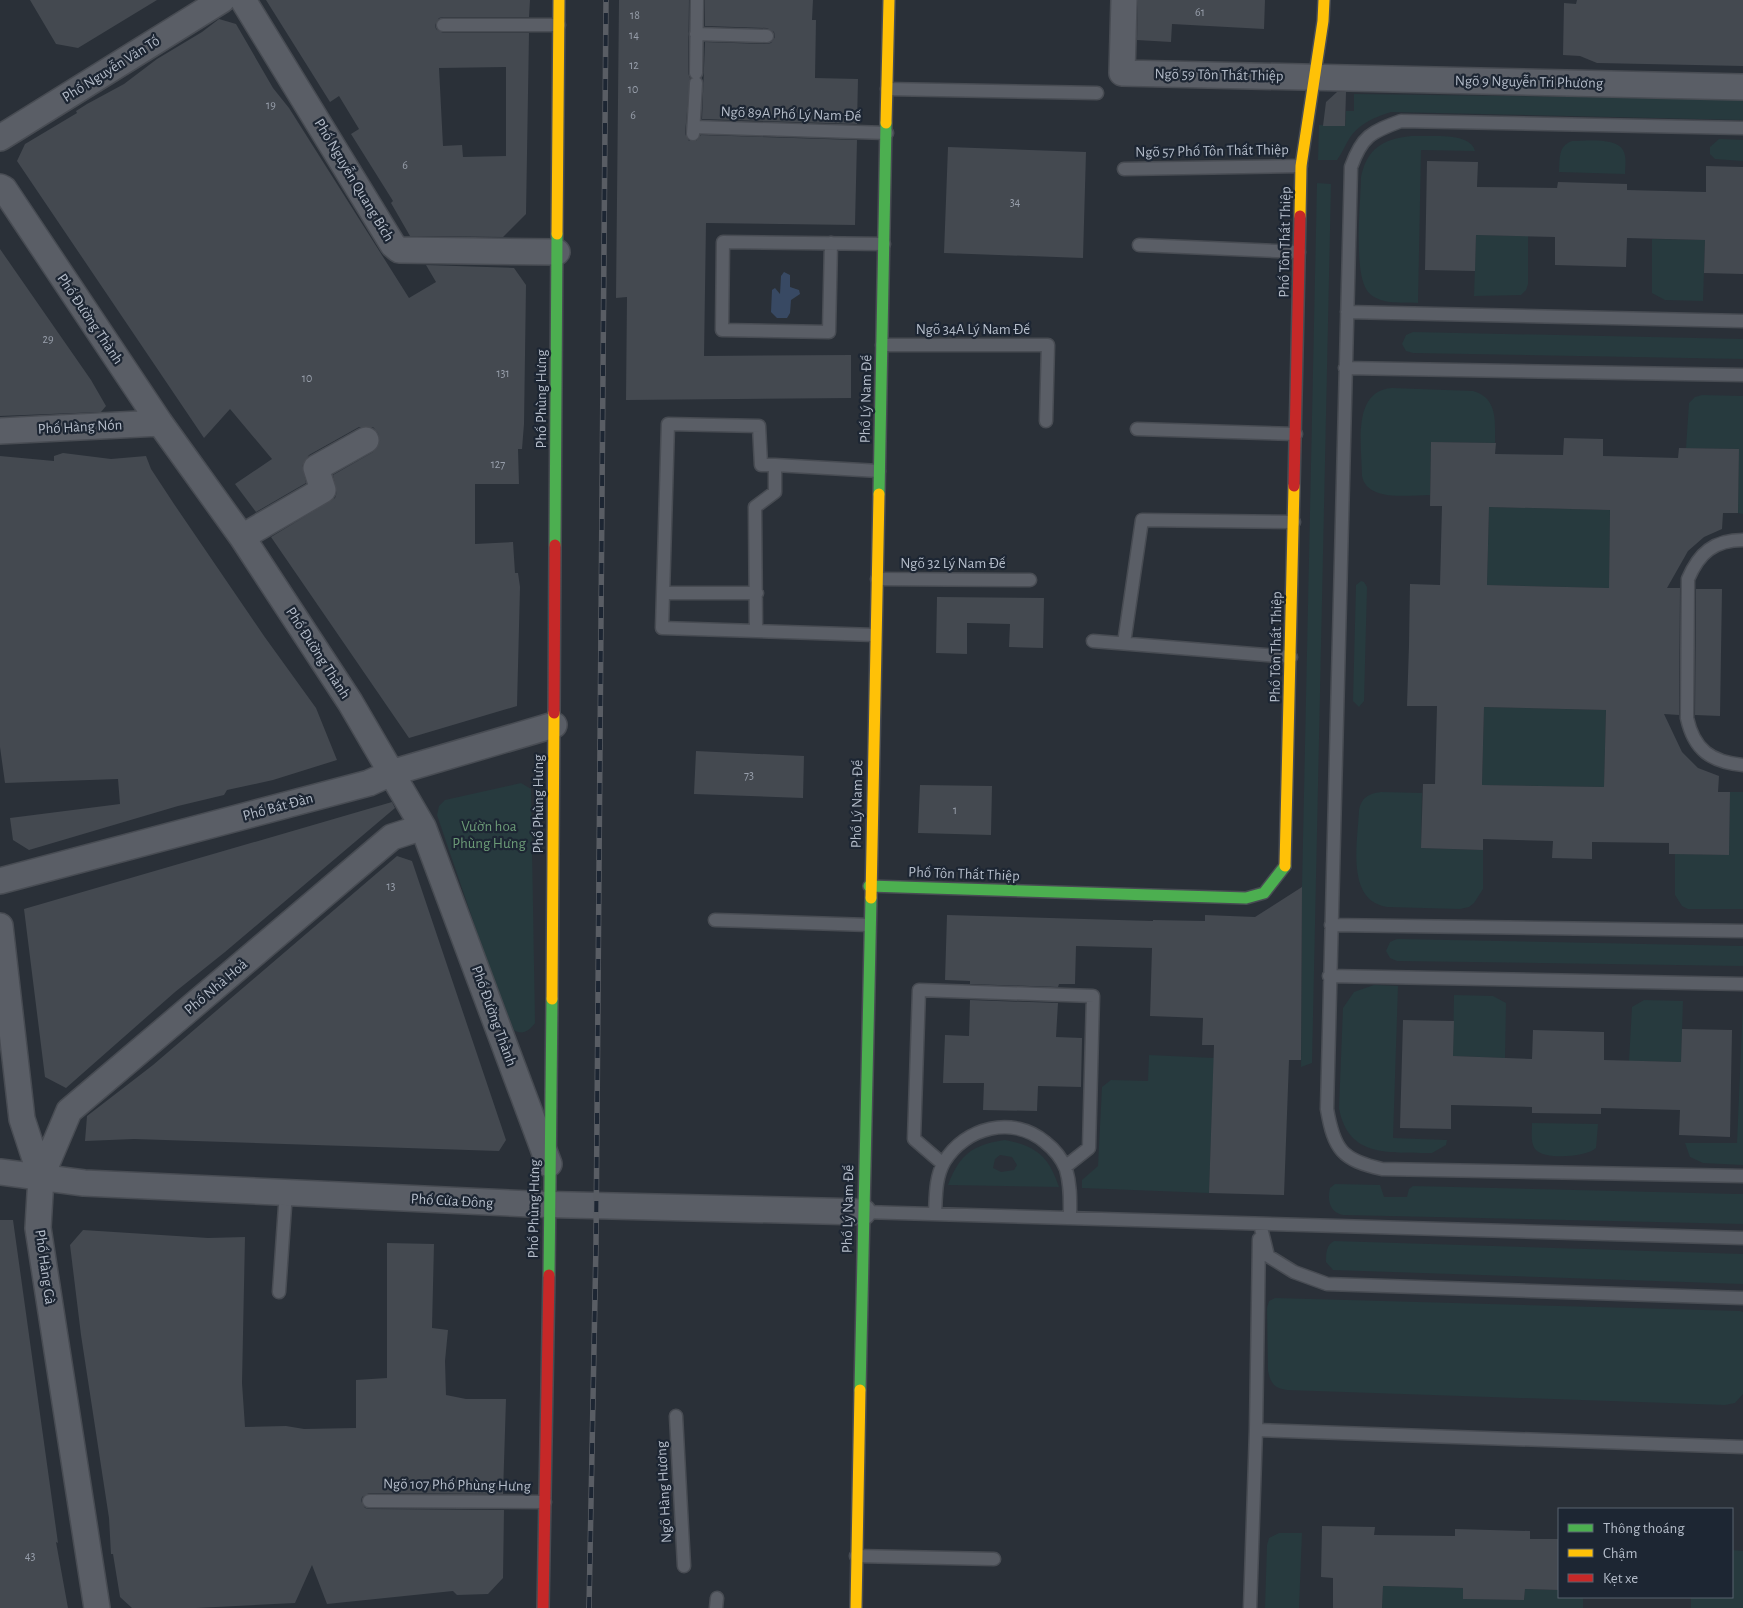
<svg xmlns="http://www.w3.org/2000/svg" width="1743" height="1608" font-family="'Alegreya Sans',sans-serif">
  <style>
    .green { fill: #273a3e; fill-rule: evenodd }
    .water { fill: #384963 }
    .building { fill: #444950; fill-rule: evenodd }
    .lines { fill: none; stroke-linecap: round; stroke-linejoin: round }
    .lane-casing { stroke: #484c53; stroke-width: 15 }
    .street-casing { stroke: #484c53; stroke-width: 28 }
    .fast-casing { stroke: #484c53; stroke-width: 14 }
    .slow-casing { stroke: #484c53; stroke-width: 14 }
    .jam-casing { stroke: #484c53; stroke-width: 14 }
    .lane { stroke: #5a5e66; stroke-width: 12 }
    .street { stroke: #5a5e66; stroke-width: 25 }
    .fast { stroke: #4caf50; stroke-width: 11 }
    .slow { stroke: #ffc107; stroke-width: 11 }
    .jam { stroke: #c62828; stroke-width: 11 }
    .rail-casing { stroke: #595d64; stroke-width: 5.5 }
    .rail { stroke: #1d2633; stroke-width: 4; stroke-dasharray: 11; stroke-linecap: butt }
    .labels { text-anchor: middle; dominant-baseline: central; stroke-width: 4.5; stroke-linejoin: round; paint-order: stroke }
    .number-label { font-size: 12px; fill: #989fab }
    .street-label { font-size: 15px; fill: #b4bcc9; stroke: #1d2633 }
    .park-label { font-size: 15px; fill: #6b9a76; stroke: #1d2633 }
  </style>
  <rect width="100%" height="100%" fill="#2a3038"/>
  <path class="green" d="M 1354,94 L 1743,99 L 1743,120 L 1391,112 C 1375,117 1358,124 1349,139 C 1345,146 1342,153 1337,160 L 1318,160 L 1319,125 L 1345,126 L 1346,111 L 1354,111 Z
    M 1411,136 C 1427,137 1471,131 1475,151 L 1421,150 L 1418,303 C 1402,302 1383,305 1370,294 C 1352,279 1361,202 1361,177 C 1367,149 1382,139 1411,136 Z
    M 1719,139 L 1743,140 L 1743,161 L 1715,159 L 1710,154 L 1710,147 Z
    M 1572,141 C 1585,141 1616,137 1623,150 C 1627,157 1625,167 1625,174 L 1559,172 C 1560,158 1558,146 1572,141 Z
    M 1317,183 L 1331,184 L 1312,1063 L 1301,1067 L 1302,887 Z
    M 1476,235 L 1528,236 L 1528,284 L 1526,290 L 1521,295 L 1474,296 Z
    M 1652,239 L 1705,240 L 1703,301 L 1665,300 L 1652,293 Z
    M 1413,332 L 1743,339 L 1743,359 L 1413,353 L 1406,351 L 1402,344 L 1406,335 Z
    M 1392,388 L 1473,391 C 1498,398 1495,421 1495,443 L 1431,442 L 1430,495 C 1409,495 1367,502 1362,476 C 1362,447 1351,391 1392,388 Z
    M 1702,395 L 1743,396 L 1743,514 L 1738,513 L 1739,449 L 1686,448 L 1689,403 L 1695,397 Z
    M 1489,507 L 1610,510 L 1609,588 L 1487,585 Z
    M 1361,581 L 1364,582 L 1367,587 L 1364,701 L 1359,707 L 1353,701 L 1356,585 Z
    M 1484,707 L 1606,710 L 1604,787 L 1482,785 Z
    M 521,783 L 531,789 L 535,1023 C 527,1034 519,1036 509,1026 L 437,815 L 439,806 L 445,800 Z
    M 1381,792 L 1422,793 L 1421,848 L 1483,850 L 1483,889 L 1474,903 L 1469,907 L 1460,909 L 1387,907 C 1345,901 1358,840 1359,810 C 1362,797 1368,794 1381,792 Z
    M 1730,792 L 1743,792 L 1743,909 L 1688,909 L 1682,906 L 1675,895 L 1675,854 L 1729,855 Z
    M 1397,939 L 1743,946 L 1743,966 L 1397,961 L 1390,958 L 1386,951 L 1390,942 Z
    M 1374,985 L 1398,986 L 1393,1138 L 1447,1140 L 1446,1145 L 1432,1153 C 1391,1152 1348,1159 1339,1108 L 1343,1008 L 1354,992 Z
    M 1454,995 L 1493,996 L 1506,1003 L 1505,1058 L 1453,1056 Z
    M 1644,1000 L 1683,1001 L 1681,1062 L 1629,1061 L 1632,1007 Z
    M 1743,1002 L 1743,1165 L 1703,1163 L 1690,1157 L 1685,1143 L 1737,1143 Z
    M 1149,1055 L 1214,1058 L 1209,1193 L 1082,1188 L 1082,1180 L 1098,1166 L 1102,1087 L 1111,1080 L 1148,1081 Z
    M 1532,1123 L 1598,1124 L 1596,1148 C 1587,1157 1545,1160 1536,1150 C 1530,1143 1532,1132 1532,1123 Z
    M 1005,1140 C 1037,1146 1049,1157 1059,1187 L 948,1185 C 960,1154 972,1145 1005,1140 ZM 1000,1155 L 1012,1157 L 1017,1165 L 1014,1170 L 1001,1172 L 993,1168 L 995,1159 Z
    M 1335,1184 L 1380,1185 L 1384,1197 L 1407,1197 L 1409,1189 L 1413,1186 L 1737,1194 L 1743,1194 L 1743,1224 L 1343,1215 C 1330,1212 1327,1201 1330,1188 Z
    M 1334,1241 L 1743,1254 L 1743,1284 L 1333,1270 L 1326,1262 C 1326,1254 1326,1245 1334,1241 Z
    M 1275,1298 L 1740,1311 L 1743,1312 L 1743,1394 L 1735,1403 L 1725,1405 L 1287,1390 C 1274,1388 1271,1384 1268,1371 L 1267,1308 L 1269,1301 Z
    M 1279,1533 L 1302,1533 L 1299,1608 L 1265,1608 L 1267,1545 L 1269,1538 Z
    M 1732,1550 L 1743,1551 L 1743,1608 L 1691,1608 L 1691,1597 L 1732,1597 Z
    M 1383,1586 L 1463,1588 L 1463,1599 L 1524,1600 L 1525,1589 L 1559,1590 L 1559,1597 L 1583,1597 L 1583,1608 L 1382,1608 Z"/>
  <path class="water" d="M 784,272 L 790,275 L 790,287 L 799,290 L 800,294 L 791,300 L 790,313 L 787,318 L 777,318 L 771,312 L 772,290 L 775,288 L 780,294 L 781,276 Z"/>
  <path class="building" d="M 30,0 L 157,0 L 78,48 L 56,44 Z
    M 266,0 L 530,0 L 529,17 L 443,17 L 439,18 L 435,25 L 436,29 L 443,33 L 529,33 L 526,214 L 503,237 L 410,236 L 391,203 L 393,201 L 351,134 L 359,129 L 339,96 L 330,102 ZM 506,67 L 506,156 L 463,157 L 462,145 L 443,146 L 439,68 Z
    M 619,0 L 689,0 L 688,73 L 690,78 L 685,134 L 689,141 L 696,141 L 701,135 L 857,140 L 855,225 L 706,223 L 704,356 L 851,355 L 851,398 L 626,400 L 627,297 L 616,298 Z
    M 705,0 L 813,0 L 812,20 L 816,20 L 815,78 L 858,79 L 857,124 L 702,119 L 705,42 L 767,44 L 771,43 L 775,37 L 774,32 L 767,28 L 705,26 Z
    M 1138,0 L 1265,0 L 1264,29 L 1172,24 L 1171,42 L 1137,40 Z
    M 1577,0 L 1743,0 L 1743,66 L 1597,63 L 1580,56 L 1563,55 L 1564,3 L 1576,4 Z
    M 219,19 L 236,24 L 273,88 L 289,108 L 409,298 L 436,282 L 426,265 L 514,268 L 526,285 L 524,424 L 522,449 L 518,449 L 519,484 L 475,484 L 475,544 L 513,542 L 515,573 L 518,573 L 520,587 L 517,706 L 409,738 L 271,537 L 335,498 L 337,492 L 333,475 L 373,452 L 380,441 L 378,433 L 373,427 L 359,427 L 309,455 L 302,466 L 306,483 L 256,512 L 235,484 L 272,459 L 230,409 L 204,438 L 17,161 L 25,144 L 77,113 L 76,111 L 87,104 L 124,84 L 157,59 L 202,32 Z
    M 1337,92 L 1346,92 L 1345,126 L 1323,126 L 1326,102 Z
    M 948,147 L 1086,152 L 1083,258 L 944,253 Z
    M 1427,161 L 1478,162 L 1477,187 L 1557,188 L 1558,182 L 1627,184 L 1627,190 L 1706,192 L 1706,166 L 1743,167 L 1743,274 L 1704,273 L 1705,240 L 1627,238 L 1626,267 L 1555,265 L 1555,237 L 1476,235 L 1475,271 L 1425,270 Z
    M 0,249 L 91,380 L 106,406 L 101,412 L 0,416 Z
    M 1564,438 L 1603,439 L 1603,456 L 1678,458 L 1679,448 L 1739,449 L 1738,513 L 1723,513 L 1722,529 L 1704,537 L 1688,551 L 1667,588 L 1680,588 L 1679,715 L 1664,714 L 1682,752 L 1698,768 L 1719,776 L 1718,792 L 1730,792 L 1729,855 L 1669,854 L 1669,843 L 1592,842 L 1592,859 L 1552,858 L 1553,841 L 1483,839 L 1483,850 L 1421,848 L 1423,784 L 1435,784 L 1437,706 L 1407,706 L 1409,645 L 1410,584 L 1440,585 L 1442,506 L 1430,506 L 1431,442 L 1496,443 L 1495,454 L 1563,455 ZM 1489,507 L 1610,510 L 1609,588 L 1487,585 ZM 1484,707 L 1606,710 L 1604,787 L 1482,785 Z
    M 63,453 L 111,459 L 146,456 L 151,469 L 174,504 L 264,636 L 316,708 L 337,760 L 273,780 L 227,790 L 224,795 L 178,806 L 29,850 L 13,840 L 10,818 L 120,804 L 118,779 L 5,783 L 0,747 L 0,456 L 54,461 L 54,456 Z
    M 1696,589 L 1722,589 L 1720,716 L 1695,715 Z
    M 937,597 L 1044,598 L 1043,648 L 1009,647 L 1010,624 L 967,623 L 967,654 L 936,653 Z
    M 696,751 L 804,756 L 803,798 L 694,794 Z
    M 920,785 L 992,786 L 991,835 L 918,833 Z
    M 392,802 L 395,808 L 225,952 L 175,992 L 66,1088 L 45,1077 L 24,909 Z
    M 397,856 L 412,861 L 506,1140 L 499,1151 L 134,1139 L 85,1141 L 87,1116 L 153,1065 Z
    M 1302,887 L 1301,1060 L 1289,1060 L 1284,1195 L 1209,1193 L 1214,1045 L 1202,1045 L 1203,1018 L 1150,1016 L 1152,948 L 1076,946 L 1075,984 L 1059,984 L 1058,987 L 970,984 L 970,981 L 945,980 L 947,915 L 1153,921 L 1153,920 L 1205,921 L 1205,915 L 1255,917 Z
    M 970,1000 L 1058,1003 L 1056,1037 L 1082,1038 L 1081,1087 L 1038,1086 L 1037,1111 L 983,1110 L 984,1083 L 943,1083 L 945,1035 L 969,1036 Z
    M 1403,1020 L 1454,1021 L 1453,1056 L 1532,1059 L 1533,1030 L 1604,1032 L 1604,1060 L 1681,1062 L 1682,1029 L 1732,1030 L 1730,1137 L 1679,1135 L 1680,1110 L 1601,1108 L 1601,1114 L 1532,1113 L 1532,1107 L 1451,1105 L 1451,1129 L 1400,1128 Z
    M 0,1220 L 13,1220 L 58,1543 L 56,1542 L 68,1608 L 0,1608 Z
    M 83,1230 L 208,1238 L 245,1237 L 242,1383 L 245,1427 L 286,1426 L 304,1429 L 356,1428 L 356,1380 L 387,1378 L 387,1243 L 434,1244 L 432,1328 L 448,1330 L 445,1361 L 446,1395 L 466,1399 L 506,1399 L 503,1494 L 369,1493 L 362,1497 L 361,1501 L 365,1508 L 369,1509 L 504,1510 L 503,1578 L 488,1594 L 457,1595 L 453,1591 L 327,1604 L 312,1565 L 295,1603 L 196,1608 L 132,1608 L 120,1597 L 113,1554 L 111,1554 L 109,1518 L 81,1335 L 70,1245 Z
    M 1322,1526 L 1375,1527 L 1374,1535 L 1455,1536 L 1455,1529 L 1530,1531 L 1530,1539 L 1559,1539 L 1559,1590 L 1525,1589 L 1524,1600 L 1463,1599 L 1463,1588 L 1383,1586 L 1382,1608 L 1333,1608 L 1333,1578 L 1321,1577 Z"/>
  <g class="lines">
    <g class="lane-casing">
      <path id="lane" d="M 443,25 L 559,25
        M 696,34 L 767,36
        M 696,73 L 697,0
        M 887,89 L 1097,93
        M 694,127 L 887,133
        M 1743,128 L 1401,121 C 1371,132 1362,136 1351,167 L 1327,1109 C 1334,1150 1342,1160 1382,1169 L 1743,1176
        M 693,134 L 696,83
        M 1124,169 L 1301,166
        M 831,243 L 829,332 L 722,330 L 723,242 L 884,244
        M 1139,245 L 1299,252
        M 1347,312 L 1743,321
        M 882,345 L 1048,345 L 1046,421
        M 1345,368 L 1743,375
        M 1137,429 L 1296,434
        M 775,465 L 879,471
        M 1743,540 C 1714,540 1699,553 1688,579 L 1687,718 C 1694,750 1711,762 1743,765
        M 877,579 L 1030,580
        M 663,593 L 757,593
        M 756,631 L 755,507 L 775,492 L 775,465 L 761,465 L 759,426 L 668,424 L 662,628 L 875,635
        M 1093,641 L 1291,657
        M 1124,643 L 1142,520 L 1294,522
        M 715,920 L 869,925
        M 1331,925 L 1743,931
        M 1329,976 L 1743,984
        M 943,1164 L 914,1139 L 919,990 L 1093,996 L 1089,1148 L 1065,1167
        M 863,1212 L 1743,1238
        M 935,1214 C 936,1197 935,1178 944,1162 C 965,1127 1013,1115 1045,1142 C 1054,1149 1062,1159 1066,1169 C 1071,1186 1070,1202 1070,1218
        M 1260,1224 L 1268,1256 L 1294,1272 L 1327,1284 L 1743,1298
        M 279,1292 L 286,1192
        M 676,1416 L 684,1566
        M 1256,1430 L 1259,1239
        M 369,1501 L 545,1502
        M 856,1556 L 994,1559
        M 716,1608 L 717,1598
        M 1250,1608 L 1256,1430 L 1743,1447"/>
    </g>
    <g class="street-casing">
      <path id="street" d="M 243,0 L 393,245 L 399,250 L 557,252
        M 1124,0 L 1122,73 L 1743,87
        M 0,138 L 222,0
        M 0,187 L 4,189 L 160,423 L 242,537 L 350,702 L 423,827 L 549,1164
        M 0,431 L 160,423
        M 242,537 L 323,490 L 316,468 L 366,440
        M 0,881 L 369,783 L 391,773 L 554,725
        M 0,926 L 22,1119 L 41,1177 L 38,1228 L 97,1608
        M 0,1172 L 84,1183 L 530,1204 L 863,1212
        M 41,1177 L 69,1111 L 392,837 L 423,827"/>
    </g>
    <g class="fast-casing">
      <path id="fast" d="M 879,494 L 886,123
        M 555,545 L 557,234
        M 869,886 L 1246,898 L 1264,893 L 1285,866
        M 549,1275 L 552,999
        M 860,1390 L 871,898"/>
    </g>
    <g class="slow-casing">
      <path id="slow" d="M 886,123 L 889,0
        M 1300,216 L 1301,166 L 1323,21 L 1324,0
        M 557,234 L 559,0
        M 1285,866 L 1294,486
        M 871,898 L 879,494
        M 552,999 L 554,713
        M 856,1608 L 860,1390"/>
    </g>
    <g class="jam-casing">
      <path id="jam" d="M 1294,486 L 1300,216
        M 554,713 L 555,545
        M 543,1608 L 549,1275"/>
    </g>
    <use href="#lane" class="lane"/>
    <use href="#street" class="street"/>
    <use href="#fast" class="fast"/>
    <use href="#slow" class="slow"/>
    <use href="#jam" class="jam"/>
    <g class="rail-casing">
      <path id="rail" d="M 589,1608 L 596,1244 L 606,0"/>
    </g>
    <use href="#rail" class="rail"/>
  </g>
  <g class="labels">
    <g class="number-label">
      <text x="1200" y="12">61</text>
      <text x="635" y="15">18</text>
      <text x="634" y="35">14</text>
      <text x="634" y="65">12</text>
      <text x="633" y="89">10</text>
      <text x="271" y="105">19</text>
      <text x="633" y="115">6</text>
      <text x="405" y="165">6</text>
      <text x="1015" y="202">34</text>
      <text x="48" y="339">29</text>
      <text x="503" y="373">131</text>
      <text x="307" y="378">10</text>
      <text x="498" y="464">127</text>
      <text x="749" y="775">73</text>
      <text x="955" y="810">1</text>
      <text x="391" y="886">13</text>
      <text x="30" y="1556">43</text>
    </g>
    <g class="street-label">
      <text transform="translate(111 69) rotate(-32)">Phố Nguyễn Văn Tố</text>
      <text transform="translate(1219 75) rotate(1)">Ngõ 59 Tôn Thất Thiệp</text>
      <text transform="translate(1529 82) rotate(1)">Ngõ 9 Nguyễn Tri Phương</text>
      <text transform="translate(791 114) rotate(2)">Ngõ 89A Phố Lý Nam Đế</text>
      <text transform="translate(1212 151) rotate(-1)">Ngõ 57 Phố Tôn Thất Thiệp</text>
      <text transform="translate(354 180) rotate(59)">Phố Nguyễn Quang Bích</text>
      <text transform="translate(1285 242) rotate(-89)">Phố Tôn Thất Thiệp</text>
      <text transform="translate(90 319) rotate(56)">Phố Đường Thành</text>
      <text x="973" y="329">Ngõ 34A Lý Nam Đế</text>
      <text transform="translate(541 399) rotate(-90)">Phố Phùng Hưng</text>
      <text transform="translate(866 399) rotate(-89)">Phố Lý Nam Đế</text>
      <text transform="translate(80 427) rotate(-3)">Phố Hàng Nón</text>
      <text x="953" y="563">Ngõ 32 Lý Nam Đế</text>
      <text transform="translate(1276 647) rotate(-89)">Phố Tôn Thất Thiệp</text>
      <text transform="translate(318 653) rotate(57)">Phố Đường Thành</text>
      <text transform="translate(538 804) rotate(-90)">Phố Phùng Hưng</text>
      <text transform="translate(857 804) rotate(-89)">Phố Lý Nam Đế</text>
      <text transform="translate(278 807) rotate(-15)">Phố Bát Đàn</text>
      <text transform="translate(964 874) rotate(2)">Phố Tôn Thất Thiệp</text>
      <text transform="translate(216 987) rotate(-40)">Phố Nhà Hoả</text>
      <text transform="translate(494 1016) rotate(70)">Phố Đường Thành</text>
      <text transform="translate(452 1201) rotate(3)">Phố Cửa Đông</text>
      <text transform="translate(534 1209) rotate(-89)">Phố Phùng Hưng</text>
      <text transform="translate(848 1209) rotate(-89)">Phố Lý Nam Đế</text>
      <text transform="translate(45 1267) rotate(82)">Phố Hàng Gà</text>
      <text transform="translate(457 1485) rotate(1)">Ngõ 107 Phố Phùng Hưng</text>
      <text transform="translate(664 1492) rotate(-93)">Ngõ Hàng Hương</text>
    </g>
    <g class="park-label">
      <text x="489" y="826">Vườn hoa<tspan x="489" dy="17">Phùng Hưng</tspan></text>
    </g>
  </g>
  <rect x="1558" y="1508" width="175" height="90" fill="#1d2633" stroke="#59626f"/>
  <rect x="1568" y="1524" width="25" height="8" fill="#4caf50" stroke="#59626f"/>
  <text x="1603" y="1533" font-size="15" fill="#b4bcc9">Thông thoáng</text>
  <rect x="1568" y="1549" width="25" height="8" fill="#ffc107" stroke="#59626f"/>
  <text x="1603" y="1558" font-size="15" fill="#b4bcc9">Chậm</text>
  <rect x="1568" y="1574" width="25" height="8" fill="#c62828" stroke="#59626f"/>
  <text x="1603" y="1583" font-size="15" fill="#b4bcc9">Kẹt xe</text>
</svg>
